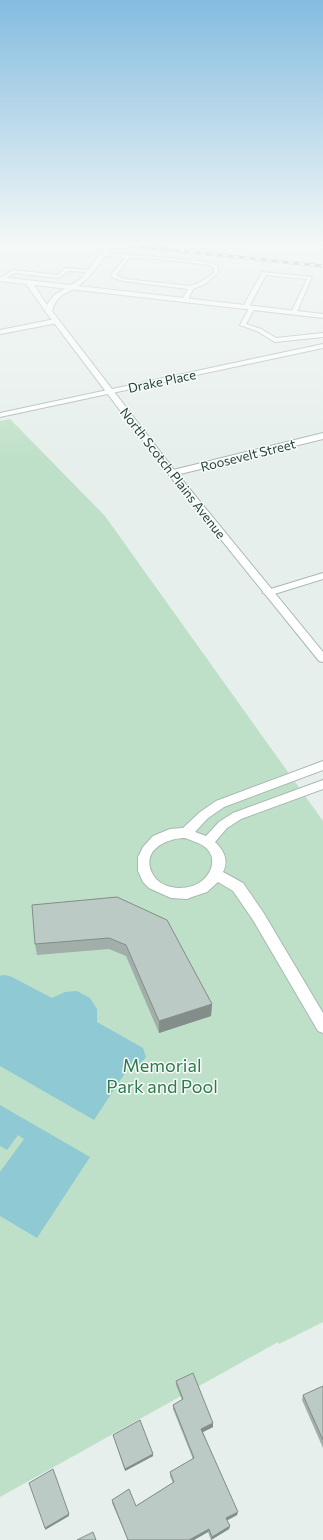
<svg xmlns="http://www.w3.org/2000/svg" width="323" height="1540" font-family="Commissioner,sans-serif">
  <style>
    .green { fill: #bfe0c8 }
    .water { fill: #8ec9d4 }
    .lines { fill: none; stroke-linecap: round; stroke-linejoin: round }
    .service-casing { stroke: #a8b8b2; stroke-width: 2 }
    .minor-casing { stroke: #a8b8b2; stroke-width: 2 }
    .tertiary-casing { stroke: #a8b8b2; stroke-width: 2 }
    .secondary-casing { stroke: #a4bbb3; stroke-width: 2 }
    .service { fill: #fff; fill-rule: evenodd }
    .minor { fill: #fff; fill-rule: evenodd }
    .tertiary { fill: #fff; fill-rule: evenodd }
    .secondary { fill: #fff; fill-rule: evenodd }
    .rail-casing { stroke: #5f7d75; stroke-width: 3 }
    .rail { stroke: #f7fbf9; stroke-width: 2; stroke-dasharray: 5.5; stroke-linecap: butt }
    .wall { fill: #a1aea9 }
    .shaded-wall { fill: #838d89 }
    .building { fill: #bbcac4; stroke: #838d89 }
    .labels { text-anchor: middle; dominant-baseline: central; stroke-width: 3; stroke-linejoin: round; paint-order: stroke }
    .far-street-label { font-size: 13px; fill: #24423a; stroke: #f7fbf9 }
    .near-park-label { font-size: 18px; fill: #2d7a4b; stroke: #f7fbf9 }
  </style>
  <rect width="100%" height="100%" fill="#e6efeb"/>
  <path class="green" d="M 10,419 L 105,516 L 323,821 L 323,1322 L 279,1344 L 278,1342 L 0,1497 L 0,421 Z"/>
  <path class="water" d="M 2,975 L 10,976 L 52,998 L 65,992 L 77,991 L 90,998 L 97,1009 L 97,1022 L 143,1048 L 146,1057 L 140,1064 L 129,1067 L 94,1120 L 0,1066 L 0,976 Z
    M 0,1105 L 90,1157 L 37,1238 L 0,1216 L 0,1172 L 24,1139 L 18,1135 L 7,1150 L 0,1146 Z"/>
  <g class="lines">
    <g class="service-casing">
      <path id="service" d="M 103,253 C 131,256 159,256 187,260 C 198,261 208,261 218,266 L 218,273 L 205,284 L 193,289 L 188,300 L 185,302 L 182,300 L 188,289 L 123,281 L 111,277 L 111,275 L 125,258 L 101,255 L 101,253 ZM 129,258 L 160,259 L 209,265 L 214,268 L 214,273 L 201,282 L 190,286 L 124,279 L 116,275 Z
        M 65,268 L 89,270 L 91,271 L 89,272 L 68,271 L 59,278 L 14,273 L 4,280 L 0,280 L 0,278 L 13,270 L 58,275 Z
        M 262,272 L 312,277 L 296,314 L 291,313 L 307,279 L 266,275 L 249,307 L 244,308 L 243,307 Z
        M 250,307 L 255,308 L 246,324 L 261,329 L 276,338 L 323,333 L 323,337 L 275,342 L 257,331 L 240,325 Z"/>
    </g>
    <g class="minor-casing">
      <path id="minor" d="M 55,319 L 58,319 L 58,323 L 0,334 L 0,330 Z
        M 323,344 L 323,348 L 0,417 L 0,413 Z
        M 323,433 L 323,439 L 172,476 L 168,473 L 169,471 Z
        M 323,573 L 323,579 L 268,596 L 263,593 L 264,591 Z
        M 323,761 L 323,770 L 224,807 L 208,818 L 195,832 L 206,836 L 219,822 L 233,813 L 323,780 L 323,789 L 241,819 L 227,828 L 215,842 C 224,851 229,860 223,872 L 243,883 L 263,912 L 323,1013 L 323,1033 L 318,1031 L 253,920 L 233,891 L 218,882 L 207,892 L 192,897 L 187,899 L 171,898 L 149,888 L 143,882 L 138,871 L 138,857 L 143,847 L 153,836 L 170,829 L 183,828 L 200,812 L 216,801 ZM 185,838 C 190,840 197,842 202,845 C 217,854 214,870 203,880 C 189,892 161,891 152,873 C 141,850 167,838 185,838 Z"/>
    </g>
    <g class="tertiary-casing">
      <path id="tertiary" d="M 107,245 L 113,245 C 104,257 95,273 83,282 C 70,294 58,291 52,311 L 175,471 L 323,652 L 323,662 L 319,661 L 169,475 L 45,311 C 52,289 65,292 80,279 C 90,269 98,256 107,245 Z"/>
    </g>
    <g class="secondary-casing">
      <path id="secondary" d="M 0,277 L 323,314 L 323,318 L 34,285 L 51,311 L 48,313 L 46,312 L 26,284 L 0,281 Z"/>
    </g>
    <use href="#service" class="service"/>
    <use href="#minor" class="minor"/>
    <use href="#tertiary" class="tertiary"/>
    <use href="#secondary" class="secondary"/>
    <g class="rail-casing">
      <path id="rail" d="M 124,245 L 323,266"/>
    </g>
    <use href="#rail" class="rail"/>
  </g>
  <path class="wall" d="M 117,897 L 212,1004 L 211,1016 L 159,1033 L 126,956 L 109,949 L 37,955 L 35,944 Z
    M 176,1381 L 213,1427 L 203,1432 L 237,1515 L 227,1520 L 230,1526 L 229,1529 L 211,1540 L 208,1532 L 194,1540 L 128,1540 L 112,1503 L 112,1500 L 136,1506 L 173,1483 L 170,1476 L 170,1472 L 193,1459 L 173,1409 L 173,1405 L 182,1400 L 176,1385 Z
    M 323,1386 L 323,1448 L 302,1400 L 303,1395 Z
    M 113,1435 L 153,1456 L 125,1471 Z"/>
  <path class="shaded-wall" d="M 212,1004 L 211,1016 L 159,1033 L 159,1021 Z
    M 213,1423 L 213,1427 L 201,1433 L 201,1429 Z
    M 153,1454 L 153,1456 L 125,1471 L 125,1469 Z
    M 238,1512 L 237,1515 L 226,1521 L 226,1518 Z
    M 69,1514 L 69,1516 L 45,1530 L 45,1528 Z
    M 230,1526 L 229,1529 L 211,1540 L 212,1537 Z
    M 209,1529 L 208,1532 L 194,1540 L 189,1540 Z"/>
  <path class="building" d="M 117,897 L 167,920 L 212,1004 L 159,1021 L 126,945 L 109,938 L 35,944 L 32,905 Z
    M 193,1373 L 213,1423 L 201,1429 L 238,1512 L 226,1518 L 230,1526 L 212,1537 L 209,1529 L 189,1540 L 128,1540 L 112,1500 L 129,1489 L 136,1506 L 174,1482 L 170,1472 L 194,1458 L 173,1405 L 183,1399 L 176,1381 Z
    M 323,1386 L 323,1440 L 303,1395 Z
    M 140,1420 L 153,1454 L 125,1469 L 113,1435 Z
    M 53,1469 L 69,1514 L 45,1528 L 29,1483 Z
    M 93,1532 L 96,1540 L 77,1540 Z"/>
  <linearGradient id="sky" x2="0" y2="1"><stop stop-color="#84bce0"/><stop offset="0.53" stop-color="#f4f8f6"/><stop offset="1" stop-color="#f4f8f6" stop-opacity="0"/></linearGradient>
  <rect width="323" height="460" fill="url(#sky)"/>
  <g class="labels">
    <g class="far-street-label">
      <text transform="translate(162 381) rotate(-12)">Drake Place</text>
      <text transform="translate(248 455) rotate(-14)">Roosevelt Street</text>
      <text transform="translate(173 473) rotate(52)">North Scotch Plains Avenue</text>
    </g>
    <g class="near-park-label">
      <text x="162" y="1065">Memorial<tspan x="162" dy="21">Park and Pool</tspan></text>
    </g>
  </g>
</svg>
